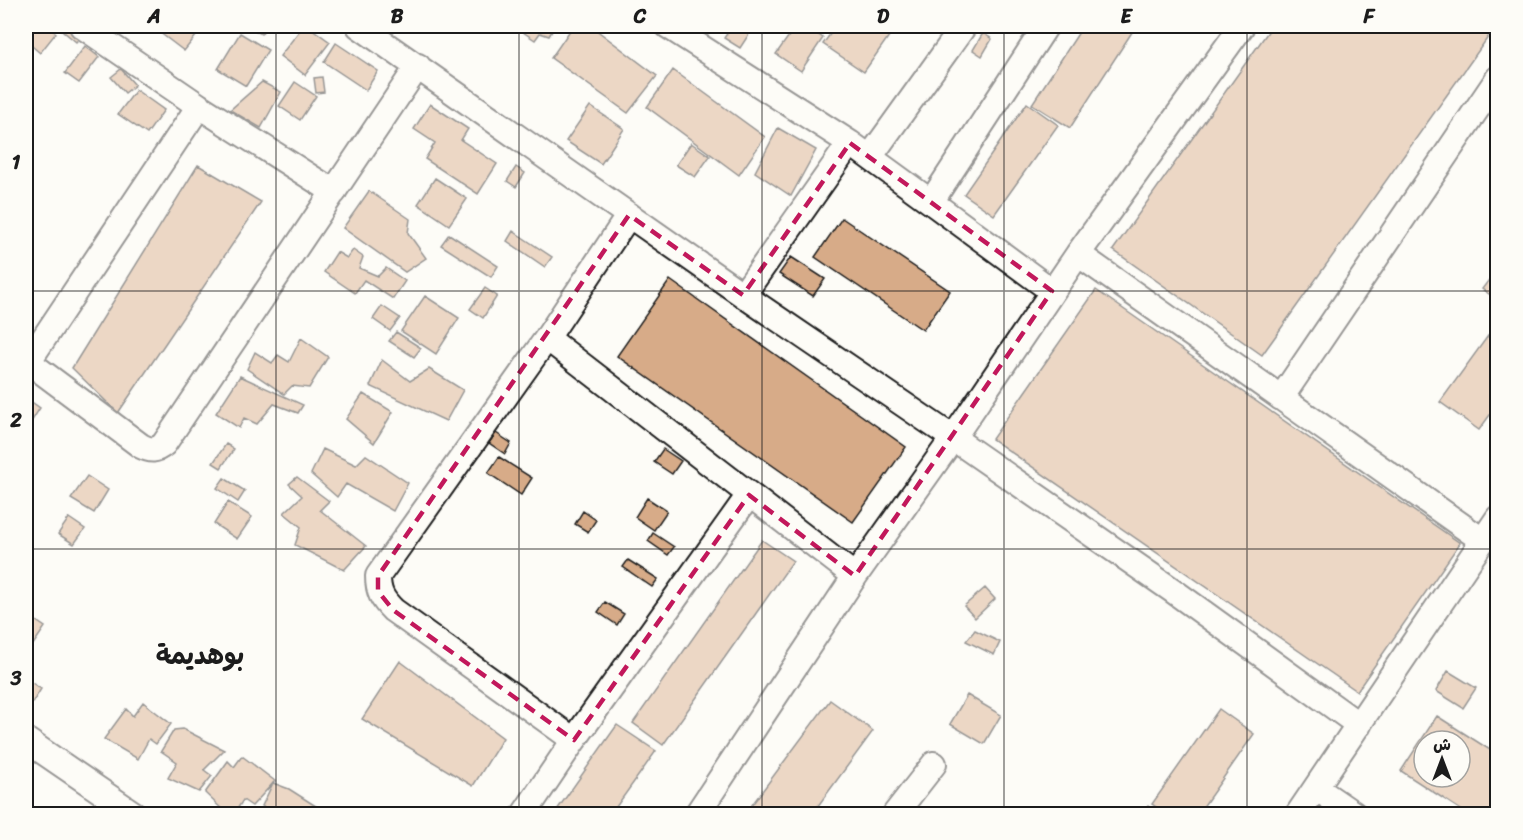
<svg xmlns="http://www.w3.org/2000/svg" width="1523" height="840" font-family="Sriracha,'Playpen Sans Arabic',sans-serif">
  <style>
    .building { fill: #d7ab88; stroke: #1c1c1c; stroke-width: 1.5; fill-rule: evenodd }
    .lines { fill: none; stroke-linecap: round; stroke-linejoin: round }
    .minor-casing { stroke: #1c1c1c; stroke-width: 28 }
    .minor { stroke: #fdfcf7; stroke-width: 24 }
    .marked { fill: none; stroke: #c2185b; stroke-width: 4.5; stroke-dasharray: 12 8; stroke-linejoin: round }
    .grid { fill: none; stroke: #1c1c1c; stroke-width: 1.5; stroke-opacity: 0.55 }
    .labels { text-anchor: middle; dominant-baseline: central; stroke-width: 5; stroke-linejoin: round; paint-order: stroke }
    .district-label { font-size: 26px; font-weight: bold; fill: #1c1c1c; stroke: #fdfcf7 }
    .neatline { fill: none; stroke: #1c1c1c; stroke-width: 2 }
    .grid-label { font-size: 20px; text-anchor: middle; font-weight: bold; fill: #1c1c1c }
  </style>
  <rect width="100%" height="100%" fill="#fdfcf7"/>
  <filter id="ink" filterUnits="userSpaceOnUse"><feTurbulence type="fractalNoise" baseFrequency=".0167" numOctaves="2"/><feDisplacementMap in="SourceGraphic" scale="12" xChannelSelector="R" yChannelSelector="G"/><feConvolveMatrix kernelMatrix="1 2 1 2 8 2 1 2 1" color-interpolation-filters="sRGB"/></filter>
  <g filter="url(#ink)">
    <path class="building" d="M 26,26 L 47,26 L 56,33 L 40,53 L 26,41 Z
      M 57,26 L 71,26 L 82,35 L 76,42 Z
      M 158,26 L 204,26 L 184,51 L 155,29 Z
      M 248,26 L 267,26 L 261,34 Z
      M 303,26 L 308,26 L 330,42 L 305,75 L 280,56 Z
      M 514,26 L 555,26 L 549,36 L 540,33 L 535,40 Z
      M 573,26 L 591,26 L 657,76 L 628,113 L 551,58 Z
      M 732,26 L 742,26 L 751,31 L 740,48 L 724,38 Z
      M 796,26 L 805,26 L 823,38 L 801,71 L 776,54 Z
      M 836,26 L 896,26 L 864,72 L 823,44 Z
      M 1083,26 L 1136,26 L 1070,128 L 1032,104 Z
      M 1272,26 L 1496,26 L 1262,355 L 1113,250 Z
      M 240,33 L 268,50 L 246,86 L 218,69 Z
      M 983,33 L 992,39 L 982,56 L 973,50 Z
      M 336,43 L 378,71 L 366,90 L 324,62 Z
      M 85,46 L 99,57 L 79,83 L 65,73 Z
      M 121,69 L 135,85 L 125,93 L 111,77 Z
      M 673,70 L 765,137 L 739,175 L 647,107 Z
      M 322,77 L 324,92 L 316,93 L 314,78 Z
      M 262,82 L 281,92 L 261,128 L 230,110 Z
      M 295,82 L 316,96 L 300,120 L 279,106 Z
      M 136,90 L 164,110 L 147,134 L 118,114 Z
      M 1027,103 L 1058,125 L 994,215 L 964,194 Z
      M 430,104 L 468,129 L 461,140 L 497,164 L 478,194 L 425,159 L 435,143 L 414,129 Z
      M 590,106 L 624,129 L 601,164 L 566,141 Z
      M 778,128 L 816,150 L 791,196 L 755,172 Z
      M 691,143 L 710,156 L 695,177 L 676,165 Z
      M 198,165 L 261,202 L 118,413 L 72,368 Z
      M 516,167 L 525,173 L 516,187 L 507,181 Z
      M 435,178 L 467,199 L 449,225 L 418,204 Z
      M 369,191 L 410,219 L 408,233 L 426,258 L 405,272 L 343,228 Z
      M 842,218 L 950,291 L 923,330 L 815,257 Z
      M 513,231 L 552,257 L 545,267 L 507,241 Z
      M 449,234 L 498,266 L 491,277 L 441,245 Z
      M 353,250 L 363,257 L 359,268 L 378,276 L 386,268 L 405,281 L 393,299 L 364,280 L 355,293 L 324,272 L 337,252 L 347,258 Z
      M 791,257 L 825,279 L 813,296 L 779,274 Z
      M 1498,268 L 1498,300 L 1482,289 Z
      M 670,280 L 906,447 L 853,522 L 617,356 Z
      M 485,288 L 497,296 L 483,318 L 470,309 Z
      M 1096,290 L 1460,543 L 1357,691 L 992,439 Z
      M 425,296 L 459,318 L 436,354 L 401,331 Z
      M 382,306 L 400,318 L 390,331 L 373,319 Z
      M 1498,322 L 1498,404 L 1479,430 L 1440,402 Z
      M 396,332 L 421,348 L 414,357 L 389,341 Z
      M 301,338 L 328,357 L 309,388 L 292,386 L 284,394 L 247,369 L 255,352 L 272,363 L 278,355 L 289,362 Z
      M 382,360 L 410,381 L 429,369 L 463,390 L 446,421 L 370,386 Z
      M 240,376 L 303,405 L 298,413 L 274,404 L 257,424 L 244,418 L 239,428 L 216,413 Z
      M 363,394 L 393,412 L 374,443 L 346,419 Z
      M 26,398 L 40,408 L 26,430 Z
      M 496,433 L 511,443 L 505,454 L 489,443 Z
      M 226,444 L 234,449 L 221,468 L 213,463 Z
      M 323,449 L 356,465 L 366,455 L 408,483 L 393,511 L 346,484 L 337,497 L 311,474 Z
      M 663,449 L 681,461 L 672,474 L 654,462 Z
      M 499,457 L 532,478 L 521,495 L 488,473 Z
      M 87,476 L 108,490 L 94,513 L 71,499 Z
      M 297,477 L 329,501 L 320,510 L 366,546 L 344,570 L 295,545 L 301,527 L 284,513 L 302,496 L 289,484 Z
      M 224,478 L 245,491 L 238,502 L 217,488 Z
      M 647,498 L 667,511 L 654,530 L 635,517 Z
      M 228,502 L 252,517 L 237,539 L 214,524 Z
      M 583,511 L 596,520 L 588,532 L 575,524 Z
      M 69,518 L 85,529 L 74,544 L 58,534 Z
      M 653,533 L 674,547 L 668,555 L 648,541 Z
      M 762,540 L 793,561 L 663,745 L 633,723 Z
      M 628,560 L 658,579 L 652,587 L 623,567 Z
      M 985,588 L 995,599 L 975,618 L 964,606 Z
      M 605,602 L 624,614 L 617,625 L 598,612 Z
      M 26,614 L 45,627 L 26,655 Z
      M 975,630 L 1000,642 L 994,655 L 966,641 Z
      M 400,661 L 503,738 L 473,786 L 362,719 Z
      M 1448,671 L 1476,688 L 1463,708 L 1436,691 Z
      M 26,679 L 41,689 L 33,702 L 26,697 Z
      M 967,695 L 1001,715 L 984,744 L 950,724 Z
      M 830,700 L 873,731 L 812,814 L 763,814 L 751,806 Z
      M 143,702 L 171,724 L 156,744 L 149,739 L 138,759 L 104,739 L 126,709 L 133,716 Z
      M 1219,709 L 1254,734 L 1198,814 L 1166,814 L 1152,804 Z
      M 1437,716 L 1498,755 L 1498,814 L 1467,814 L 1401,771 ZM 1424,741 L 1460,741 L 1460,777 L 1424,777 Z
      M 617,725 L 656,751 L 611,814 L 564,814 L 557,810 Z
      M 183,729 L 224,750 L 204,770 L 212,776 L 199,792 L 168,778 L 177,762 L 161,751 L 174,730 Z
      M 242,756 L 275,781 L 252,806 L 243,800 L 234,814 L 227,814 L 205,793 L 228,761 L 234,767 Z
      M 273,783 L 289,789 L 322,810 L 318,814 L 274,814 L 262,806 Z
      M 1148,806 L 1160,814 L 1142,814 Z"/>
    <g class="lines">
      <g class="minor-casing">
        <path id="minor" d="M 82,26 L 199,106 L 334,192
          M 359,26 L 743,295 L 953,438 L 1172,590 L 1359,725
          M 668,26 L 850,143 L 743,295
          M 850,143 L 931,202 L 1046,26
          M 870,157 L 964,26
          M 931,202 L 1052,291
          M 1078,254 L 1482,540
          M 547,338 L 855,576
          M 26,360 L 141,446 C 151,451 156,451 164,444 L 418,66
          M 28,362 L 199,106
          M 1281,398 L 1498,78
          M 26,740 L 134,814
          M 574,740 L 393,610 C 382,599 378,592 378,576 L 547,338 L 629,215
          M 1316,788 L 1354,814
          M 524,814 L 574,740 L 749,495
          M 697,814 L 855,576 L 953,438 L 1078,254 L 1242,26
          M 895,814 L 934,764
          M 1298,814 L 1498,518"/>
      </g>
      <use href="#minor" class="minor"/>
    </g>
  </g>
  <path d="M0 0H1523V840H0ZM 850,143 L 1052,291 L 855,576 L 749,495 L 574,740 L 393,610 L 378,591 L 378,576 L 629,215 L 743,295 Z" fill="#fdfcf7" fill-opacity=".55" fill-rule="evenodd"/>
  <path class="marked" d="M 850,143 L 1052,291 L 855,576 L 749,495 L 574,740 L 393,610 L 378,591 L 378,576 L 629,215 L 743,295 Z"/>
  <path class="grid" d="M 276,26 L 276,814M 519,26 L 519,814M 762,26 L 762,814M 1004,26 L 1004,814M 1247,26 L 1247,814M 26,291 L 1498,291M 26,549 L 1498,549"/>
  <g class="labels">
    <g class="district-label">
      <text x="200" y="655">بوهديمة</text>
    </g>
  </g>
  <rect width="1523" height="840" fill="none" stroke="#fdfcf7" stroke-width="66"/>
  <g transform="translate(1442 759)"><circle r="28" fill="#fdfcf7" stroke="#a3a29f" stroke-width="1.5"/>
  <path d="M0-4.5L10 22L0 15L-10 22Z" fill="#1c1c1c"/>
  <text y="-9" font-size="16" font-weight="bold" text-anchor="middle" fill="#1c1c1c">ش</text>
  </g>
  <rect x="33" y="33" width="1457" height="774" class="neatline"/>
  <g class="grid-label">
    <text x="154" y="23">A</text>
    <text x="397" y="23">B</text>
    <text x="640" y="23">C</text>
    <text x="883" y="23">D</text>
    <text x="1126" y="23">E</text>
    <text x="1369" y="23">F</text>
    <text x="16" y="169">1</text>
    <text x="16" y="427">2</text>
    <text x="16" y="685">3</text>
  </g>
</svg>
